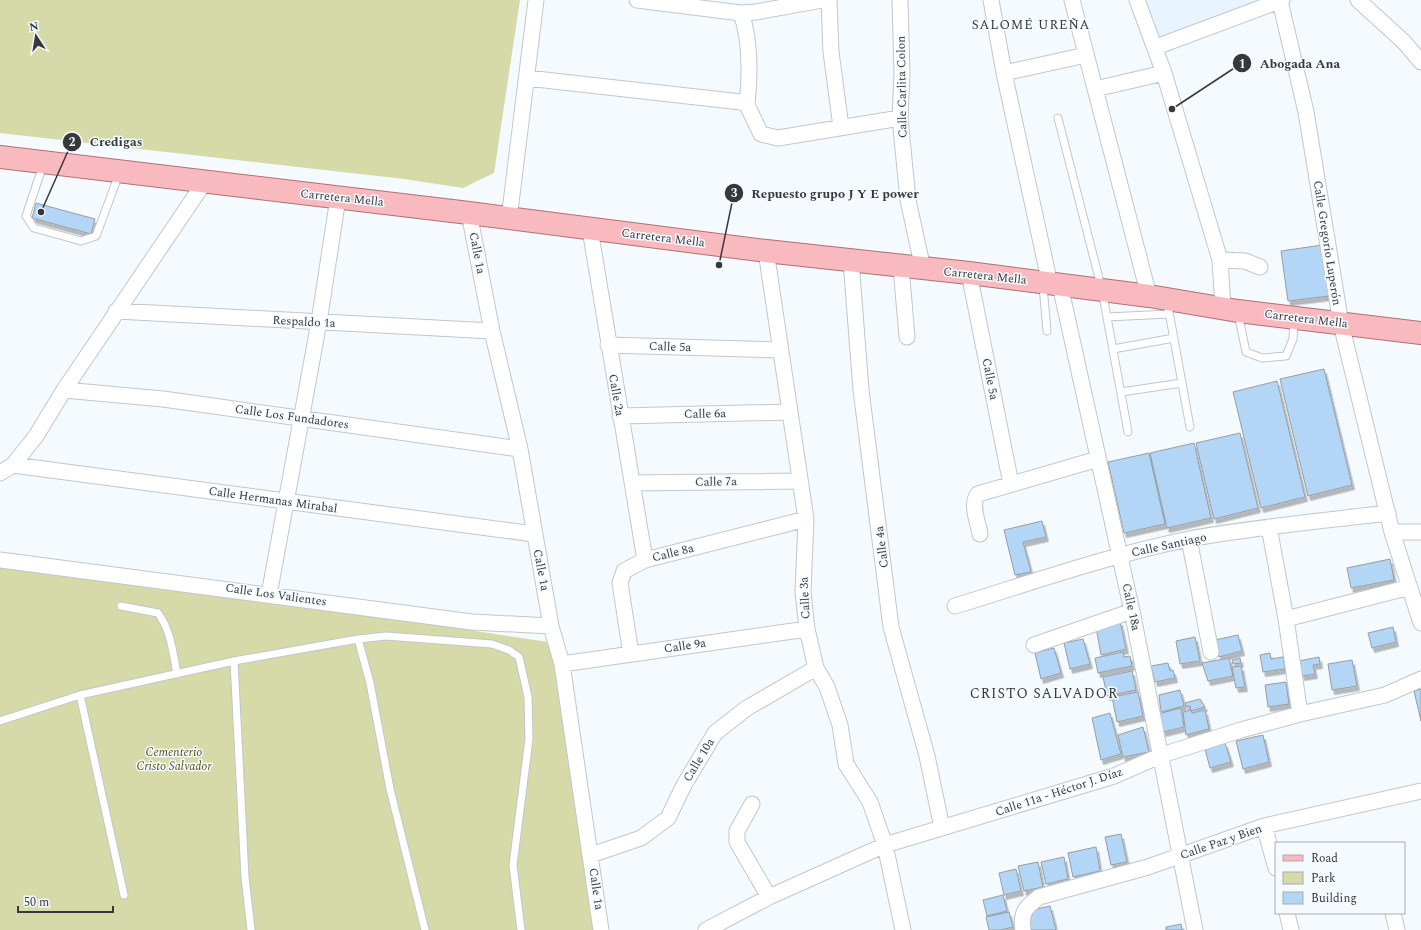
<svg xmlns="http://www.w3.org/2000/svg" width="1421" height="930" font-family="Spectral,serif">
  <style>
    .built { fill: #e7f3ff }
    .green { fill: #d6d9a8 }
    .building { fill: #b3d6f7; stroke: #979da2; filter: url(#shadow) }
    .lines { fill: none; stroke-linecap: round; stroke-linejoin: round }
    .lane-casing { stroke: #c1c7cc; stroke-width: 9 }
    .street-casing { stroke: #c1c7cc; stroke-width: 17 }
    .primary-casing { stroke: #b16f76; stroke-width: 24 }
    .lane { stroke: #fff; stroke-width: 7 }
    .street { stroke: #fff; stroke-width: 15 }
    .primary { stroke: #f8babf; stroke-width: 22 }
    .labels { text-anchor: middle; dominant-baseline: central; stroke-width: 3; stroke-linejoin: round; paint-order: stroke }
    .street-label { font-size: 12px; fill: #36383b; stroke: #f5fafe }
    .park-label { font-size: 12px; font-style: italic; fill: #53541b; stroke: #f5fafe }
    .neighbourhood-label { font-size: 13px; letter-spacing: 1px; fill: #36383b; stroke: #f5fafe }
    .quarter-label { font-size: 14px; letter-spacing: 1px; fill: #36383b; stroke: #f5fafe }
    .leader { fill: none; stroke: #36383b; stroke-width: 1.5 }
    .callout-dot { fill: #36383b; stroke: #f5fafe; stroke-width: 1.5 }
    .mark-label { font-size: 12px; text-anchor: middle; font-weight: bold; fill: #fff }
    .callout-label { font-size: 13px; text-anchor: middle; font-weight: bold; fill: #36383b; stroke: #f5fafe; stroke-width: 3; stroke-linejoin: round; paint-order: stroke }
  </style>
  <defs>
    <filter id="shadow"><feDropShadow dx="2.5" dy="4.5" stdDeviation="0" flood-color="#0004"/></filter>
  </defs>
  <rect width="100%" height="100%" fill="#f5fafe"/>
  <path class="built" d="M 1137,0 L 1297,0 L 1156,47 Z"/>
  <path class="green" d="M 0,0 L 520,0 L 494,173 L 463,188 L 404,179 L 0,133 Z
    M 0,559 L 555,643 L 602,930 L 0,930 Z"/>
  <path class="building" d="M 36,203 L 95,219 L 91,234 L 32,218 Z
    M 1322,245 L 1329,296 L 1288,301 L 1281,251 Z
    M 1324,369 L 1352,485 L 1308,496 L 1280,379 Z
    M 1277,381 L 1305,497 L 1261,508 L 1233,392 Z
    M 1240,433 L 1258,508 L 1214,519 L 1196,443 Z
    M 1194,443 L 1211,518 L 1167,528 L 1150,453 Z
    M 1149,453 L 1165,524 L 1124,533 L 1108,462 Z
    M 1042,521 L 1046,537 L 1023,542 L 1031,572 L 1015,575 L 1004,530 Z
    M 1390,559 L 1394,580 L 1351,588 L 1347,568 Z
    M 1120,621 L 1126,649 L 1101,655 L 1096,627 Z
    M 1393,627 L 1396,642 L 1372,648 L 1368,633 Z
    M 1238,635 L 1242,651 L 1219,657 L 1215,640 Z
    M 1195,637 L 1200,661 L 1180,664 L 1176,641 Z
    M 1083,639 L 1090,664 L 1070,669 L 1064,643 Z
    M 1054,648 L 1061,673 L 1041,679 L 1035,653 Z
    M 1123,652 L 1124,657 L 1130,656 L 1132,666 L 1098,673 L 1095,658 Z
    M 1270,653 L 1271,659 L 1283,657 L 1285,669 L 1263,672 L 1260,655 Z
    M 1319,657 L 1320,664 L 1313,665 L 1315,674 L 1302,676 L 1299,661 Z
    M 1229,658 L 1233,676 L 1208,681 L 1202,663 Z
    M 1240,658 L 1241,663 L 1233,664 L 1232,660 Z
    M 1352,660 L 1357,686 L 1332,690 L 1328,664 Z
    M 1168,663 L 1170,671 L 1173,670 L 1175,678 L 1155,682 L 1151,666 Z
    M 1241,666 L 1245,687 L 1236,688 L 1232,667 Z
    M 1132,671 L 1136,690 L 1107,696 L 1103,677 Z
    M 1286,682 L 1289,704 L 1268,707 L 1265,685 Z
    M 1421,689 L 1421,721 L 1414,691 Z
    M 1180,690 L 1184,706 L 1161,712 L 1159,695 Z
    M 1138,692 L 1143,716 L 1117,722 L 1112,697 Z
    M 1200,699 L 1205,707 L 1191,711 L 1190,706 L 1186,707 L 1185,703 Z
    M 1181,708 L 1184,727 L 1163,732 L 1158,714 Z
    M 1191,710 L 1192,713 L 1205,710 L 1209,729 L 1186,735 L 1183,712 Z
    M 1110,713 L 1121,754 L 1101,760 L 1092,718 Z
    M 1143,727 L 1149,752 L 1123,757 L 1118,735 Z
    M 1263,735 L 1269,762 L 1243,769 L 1236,741 Z
    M 1225,743 L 1231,762 L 1210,768 L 1205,749 Z
    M 1121,834 L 1127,862 L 1111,865 L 1105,837 Z
    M 1096,847 L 1100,871 L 1073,877 L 1068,853 Z
    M 1064,857 L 1068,879 L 1046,884 L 1041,862 Z
    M 1038,862 L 1043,887 L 1024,891 L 1018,866 Z
    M 1016,869 L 1021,891 L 1004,895 L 999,873 Z
    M 1003,895 L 1007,911 L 987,916 L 983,900 Z
    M 1050,906 L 1056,930 L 1031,930 L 1027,911 Z
    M 1009,912 L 1013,927 L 1001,930 L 989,930 L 986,917 Z
    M 1181,924 L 1182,930 L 1166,930 L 1166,927 Z"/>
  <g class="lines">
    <g class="lane-casing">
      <path id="lane" d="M 1058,118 L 1102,290 L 1128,432
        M 43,165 L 26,216 L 34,228 L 81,241 L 96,236 L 119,174
        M 1043,286 L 1047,331
        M 1167,301 L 1190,427
        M 1238,313 L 1246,352 L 1262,358 L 1286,356 L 1293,339 L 1294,321
        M 1107,317 L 1169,314
        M 1113,349 L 1174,338
        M 1121,392 L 1182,383
        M 121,606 L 158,613 C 171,631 173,653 177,674
        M 358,639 L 370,683 L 390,789 L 425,930
        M 234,661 L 245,877 L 251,930
        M 80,695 L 124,895
        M 0,721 L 80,695 L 234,661 L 358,639 L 386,636 L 492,644 L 509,650 L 519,657 L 528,697 L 529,739 L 513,865 L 521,930"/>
    </g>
    <g class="street-casing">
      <path id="street" d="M 637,0 L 741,13 L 756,12 L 822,0
        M 829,0 L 831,52 L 841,127
        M 900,0 L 902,74 L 900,118 L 908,200 L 923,269
        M 991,0 L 1004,73 L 1050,284
        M 1072,0 L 1149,296
        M 1137,0 L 1164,73 L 1220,260 L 1223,308
        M 1358,0 L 1404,42 L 1421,62
        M 1280,1 L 1306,112 L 1341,324 L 1392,532 L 1421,623
        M 741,13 C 751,41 750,76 747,105
        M 1156,47 L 1282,0
        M 1004,73 L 1086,55
        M 527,78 L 741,102 L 747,105 L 761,134 L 778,138 L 900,118
        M 1095,89 L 1164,73
        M 469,213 L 492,331 L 520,449 L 551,626 L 562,664 L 601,930
        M 509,219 L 536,0
        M 590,229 L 645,560
        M 766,251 L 806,519 L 803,592 L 807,629 L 816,668 L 827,687 L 840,725 L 846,764 L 870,802 L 885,845 L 903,930
        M 1220,260 L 1245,261 L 1260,267
        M 851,261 L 861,390 L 891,627 L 927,756 L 942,828
        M 901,267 L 907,337
        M 969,273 L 1011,484
        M 1060,285 L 1132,611 L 1195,930
        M 116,311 L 492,331
        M 608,345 L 780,350
        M 64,390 L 163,399 L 520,449
        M 620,416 L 789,412
        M 13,465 L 534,534
        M 0,473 L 13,465 L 36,436 L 64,390 L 204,183
        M 632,483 L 800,481
        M 1269,527 L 1286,619 L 1300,714
        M 1392,532 L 1421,532
        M 980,534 C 978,522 970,504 978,494 L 1098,459
        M 1189,539 L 1211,652
        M 0,560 L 472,622 L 551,626
        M 269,595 L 319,322 L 338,198
        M 955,606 C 1033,582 1110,555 1189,539 C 1255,527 1322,521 1388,513
        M 1286,619 L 1410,587
        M 1034,645 L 1132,611
        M 631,654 L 620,583 L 624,571 L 645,560 L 806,519
        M 562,664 L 807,629
        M 752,804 L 737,831 L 737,842 L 769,897
        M 1264,826 L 1276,868
        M 591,855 L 641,838 L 668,818 L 684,785 L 715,733 L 747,708 L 816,668
        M 1287,913 L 1291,930
        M 1393,913 L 1397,930
        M 706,930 L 769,897 L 885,845 L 1114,776 L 1162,755 L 1241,730 L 1300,714 L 1385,695 L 1421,679
        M 1023,930 C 1020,912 1026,907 1039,897 L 1148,867 L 1264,826 L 1421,791"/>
    </g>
    <g class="primary-casing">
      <path id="primary" d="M 0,157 L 469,213 L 766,251 L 969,273 L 1149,296 L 1238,311 L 1421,333"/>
    </g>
    <use href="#lane" class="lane"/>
    <use href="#street" class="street"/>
    <use href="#primary" class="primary"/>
  </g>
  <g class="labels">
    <g class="street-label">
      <text transform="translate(902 87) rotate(-91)">Calle Carlita Colon</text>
      <text transform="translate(342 198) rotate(6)">Carretera Mella</text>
      <text transform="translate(663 238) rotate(7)">Carretera Mella</text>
      <text transform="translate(1327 243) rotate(81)">Calle Gregorio Luperón</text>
      <text transform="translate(477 253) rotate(79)">Calle 1a</text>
      <text transform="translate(985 276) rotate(6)">Carretera Mella</text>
      <text transform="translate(1306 319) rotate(7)">Carretera Mella</text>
      <text transform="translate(304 322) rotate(3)">Respaldo 1a</text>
      <text transform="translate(670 347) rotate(2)">Calle 5a</text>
      <text transform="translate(990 379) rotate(79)">Calle 5a</text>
      <text transform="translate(616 395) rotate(80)">Calle 2a</text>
      <text transform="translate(705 414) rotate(-1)">Calle 6a</text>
      <text transform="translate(292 417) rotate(8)">Calle Los Fundadores</text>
      <text transform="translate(716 482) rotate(-1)">Calle 7a</text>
      <text transform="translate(273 500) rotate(8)">Calle Hermanas Mirabal</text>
      <text transform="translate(1169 545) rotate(-12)">Calle Santiago</text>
      <text transform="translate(882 547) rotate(-97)">Calle 4a</text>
      <text transform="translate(673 553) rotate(-14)">Calle 8a</text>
      <text transform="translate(541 570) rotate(79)">Calle 1a</text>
      <text transform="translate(276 595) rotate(8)">Calle Los Valientes</text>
      <text transform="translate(805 598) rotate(-93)">Calle 3a</text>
      <text transform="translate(1131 607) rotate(78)">Calle 18a</text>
      <text transform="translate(685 646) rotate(-8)">Calle 9a</text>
      <text transform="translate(699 760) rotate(-59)">Calle 10a</text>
      <text transform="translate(1059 792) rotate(-18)">Calle 11a - Héctor J. Díaz</text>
      <text transform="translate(1221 842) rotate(-19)">Calle Paz y Bien</text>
      <text transform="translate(596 889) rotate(82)">Calle 1a</text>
    </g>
    <g class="park-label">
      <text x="174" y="752">Cementerio<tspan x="174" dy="14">Cristo Salvador</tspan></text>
    </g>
    <g class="neighbourhood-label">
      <text x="1031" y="25">SALOMÉ UREÑA</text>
    </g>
    <g class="quarter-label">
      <text x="1044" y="693">CRISTO SALVADOR</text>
    </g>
  </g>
  <path class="leader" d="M1172 109L1242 63M41 212L72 142M719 265L734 193"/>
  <g class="callout-dot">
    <circle cx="1172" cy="109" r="4"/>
    <circle cx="41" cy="212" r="4"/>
    <circle cx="719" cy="265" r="4"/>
    <circle cx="1242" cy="63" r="10"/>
    <circle cx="72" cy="142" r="10"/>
    <circle cx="734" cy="193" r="10"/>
  </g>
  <g class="mark-label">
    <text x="1242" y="68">1</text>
    <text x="72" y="146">2</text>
    <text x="734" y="197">3</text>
  </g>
  <g class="callout-label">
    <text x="1300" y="68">Abogada Ana</text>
    <text x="116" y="146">Credigas</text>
    <text x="835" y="198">Repuesto grupo J Y E power</text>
  </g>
  <rect x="1275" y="842" width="130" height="72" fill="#f5fafe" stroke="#a9acb0"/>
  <rect x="1283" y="855" width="20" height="6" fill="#f8babf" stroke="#a9acb0"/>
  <text x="1311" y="862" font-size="12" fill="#36383b">Road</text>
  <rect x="1283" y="872" width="20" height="12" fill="#d6d9a8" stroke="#a9acb0"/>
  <text x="1311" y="882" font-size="12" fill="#36383b">Park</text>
  <rect x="1283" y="892" width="20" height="12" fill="#b3d6f7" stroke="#a9acb0"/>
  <text x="1311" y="902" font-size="12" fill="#36383b">Building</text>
  <g transform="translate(36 36) rotate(348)" stroke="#f5fafe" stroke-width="3" paint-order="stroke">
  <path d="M0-3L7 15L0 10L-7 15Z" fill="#36383b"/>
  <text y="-6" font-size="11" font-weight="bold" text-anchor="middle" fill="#36383b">N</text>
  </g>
  <path d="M18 906v6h95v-6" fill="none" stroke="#36383b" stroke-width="2"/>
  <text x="24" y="906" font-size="12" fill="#36383b" stroke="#f5fafe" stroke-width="3" paint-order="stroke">50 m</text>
</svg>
